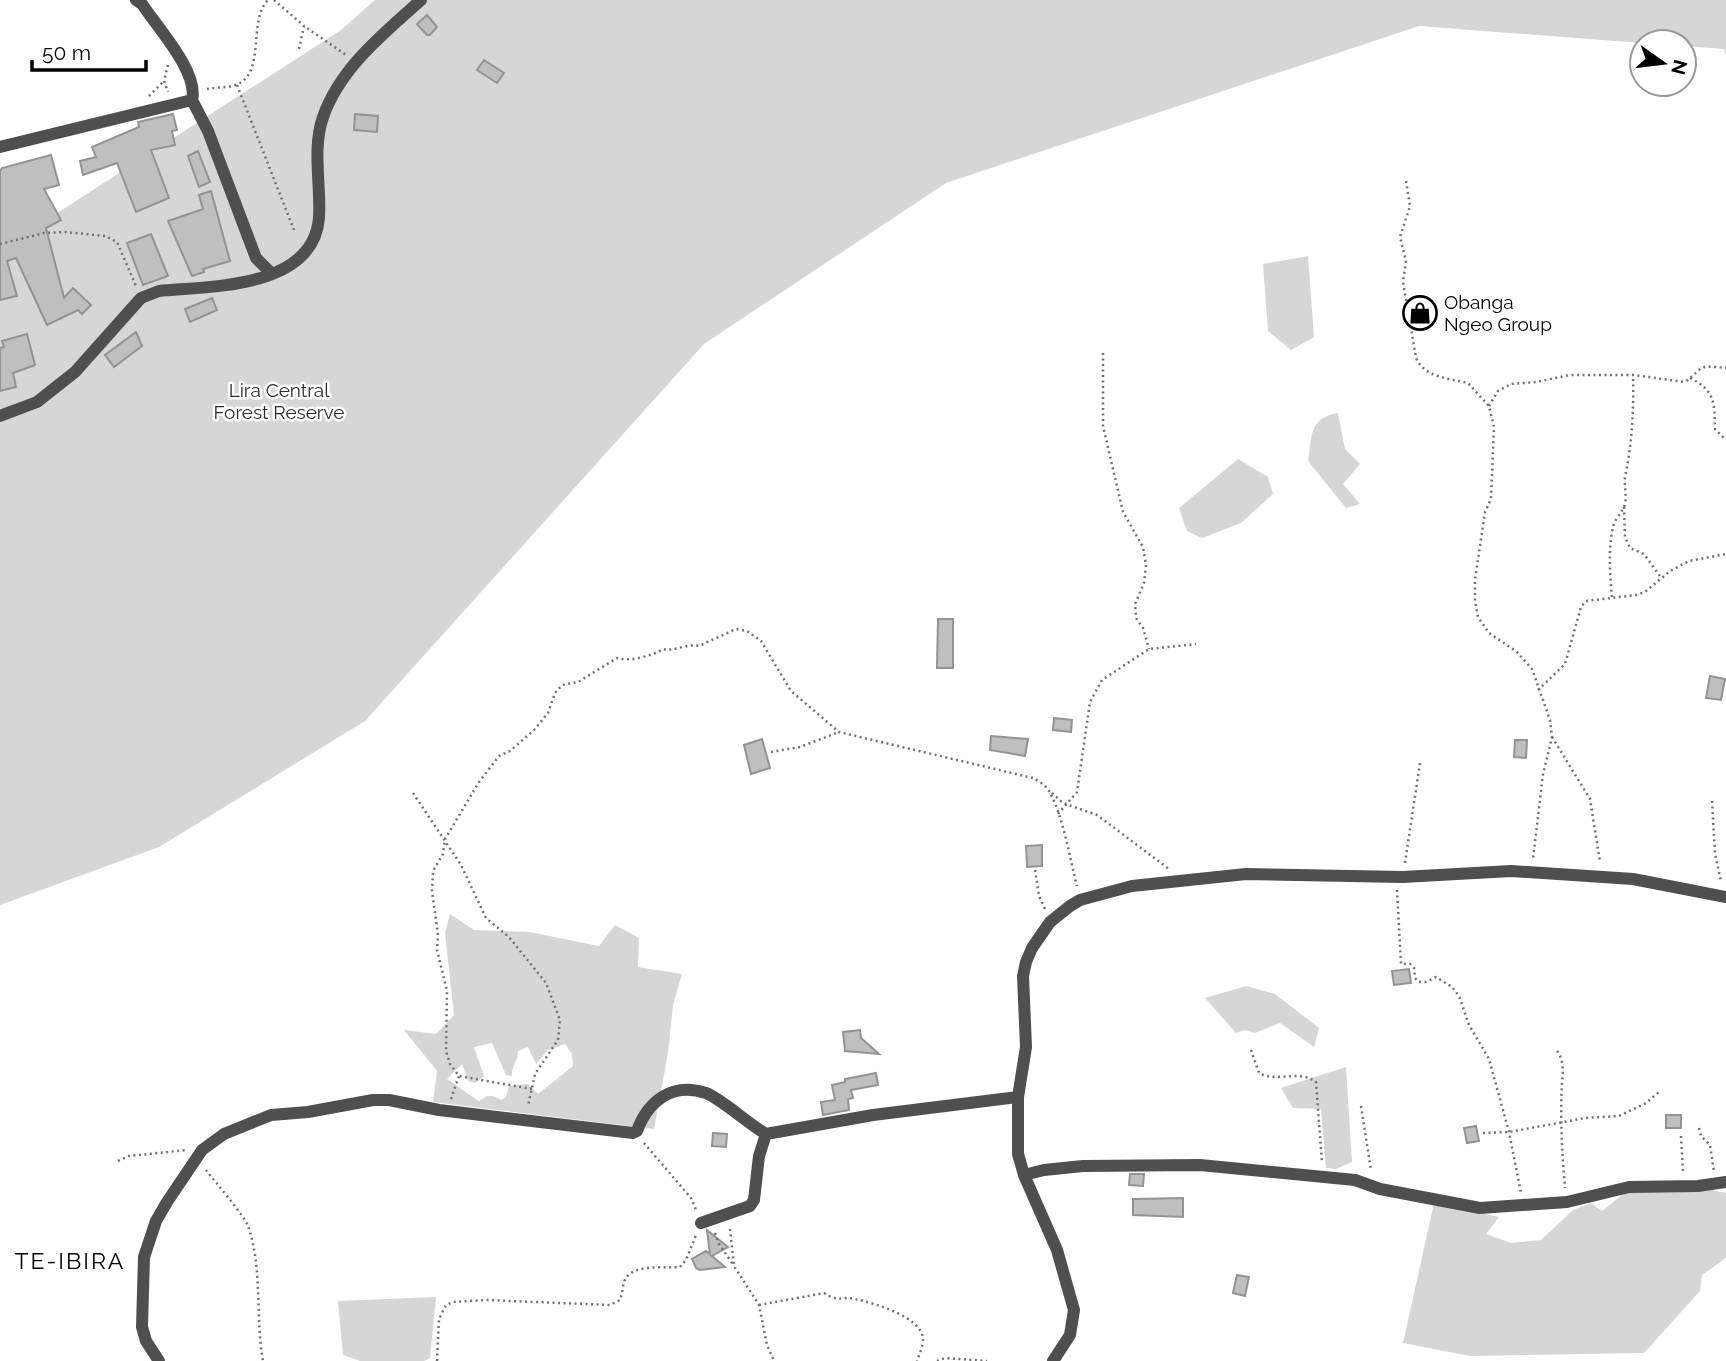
<svg xmlns="http://www.w3.org/2000/svg" width="1726" height="1361" font-family="Raleway,sans-serif">
  <style>
    .green { fill: #d6d6d6; fill-rule: evenodd }
    .building { fill: #bfbfbf; stroke: #939393; stroke-width: 2 }
    .lines { fill: none; stroke-linecap: round; stroke-linejoin: round }
    .path { stroke: #717171; stroke-width: 2.5; stroke-dasharray: 2 3.5; stroke-linecap: butt }
    .street { stroke: #4f4f4f; stroke-width: 12 }
    .labels { text-anchor: middle; dominant-baseline: central; stroke-width: 5; stroke-linejoin: round; paint-order: stroke }
    .poi-label { font-size: 19px; fill: #000; stroke: #fff; text-anchor: start }
    .park-label { font-size: 19px; fill: #2d2d2d; stroke: #fff }
    .quarter-label { font-size: 23px; letter-spacing: 2px; fill: #000; stroke: #fff }
  </style>
  <rect width="100%" height="100%" fill="#fff"/>
  <path class="green" d="M 375,0 L 1726,0 L 1726,56 L 1724,49 L 1684,46 L 1684,42 L 1642,43 L 1419,26 L 946,183 L 704,344 L 365,721 L 159,847 L 0,905 L 0,250 L 341,30 Z
    M 1308,256 L 1314,337 L 1291,350 L 1268,331 L 1263,264 Z
    M 1338,413 L 1345,449 L 1360,464 L 1343,484 L 1360,504 L 1346,508 L 1308,461 C 1312,436 1309,418 1338,413 Z
    M 1238,459 L 1268,477 L 1273,494 L 1241,523 L 1202,538 L 1187,531 L 1179,508 Z
    M 450,914 L 474,930 L 530,932 L 599,946 L 615,925 L 639,938 L 638,967 L 682,974 L 673,1005 L 668,1053 L 654,1129 L 433,1102 L 437,1071 L 404,1030 L 436,1034 L 454,1015 L 445,933 ZM 492,1043 L 506,1075 L 512,1076 C 511,1067 518,1061 518,1051 L 528,1047 L 536,1064 L 548,1050 L 565,1044 L 572,1054 L 573,1066 L 538,1094 L 528,1084 L 509,1086 L 506,1097 L 502,1100 L 493,1096 L 487,1096 L 479,1101 C 469,1095 458,1086 447,1079 L 462,1064 L 468,1081 L 475,1083 L 484,1076 L 474,1047 Z
    M 1246,986 L 1275,994 L 1319,1028 L 1314,1047 L 1280,1023 L 1255,1033 L 1244,1030 L 1236,1033 L 1205,998 Z
    M 1346,1067 L 1352,1162 L 1336,1169 L 1326,1168 L 1321,1109 L 1293,1108 L 1281,1088 Z
    M 1702,1188 L 1726,1193 L 1726,1258 L 1702,1275 L 1700,1291 L 1644,1353 L 1470,1356 L 1403,1343 L 1434,1203 L 1499,1217 L 1486,1234 L 1511,1243 L 1541,1240 L 1573,1210 L 1591,1203 L 1602,1211 L 1627,1191 Z
    M 436,1297 L 430,1358 L 424,1361 L 360,1361 L 343,1355 L 338,1301 Z"/>
  <path class="building" d="M 427,15 L 437,27 L 430,35 L 427,35 L 417,24 Z
    M 484,60 L 504,73 L 497,83 L 477,70 Z
    M 173,114 L 177,130 L 172,131 L 175,145 L 151,150 L 169,198 L 136,212 L 117,163 L 83,175 L 80,161 L 96,157 L 92,147 L 139,127 L 138,122 Z
    M 355,114 L 378,116 L 377,132 L 354,130 Z
    M 198,151 L 210,182 L 199,187 L 188,156 Z
    M 51,155 L 59,185 L 44,189 L 61,220 L 46,228 L 64,298 L 73,288 L 91,305 L 82,314 L 78,310 L 47,325 L 16,258 L 7,261 L 17,296 L 0,300 L 0,171 L 2,168 Z
    M 211,191 L 230,261 L 203,269 L 204,272 L 192,276 L 168,221 L 203,209 L 199,195 Z
    M 151,234 L 168,276 L 143,285 L 127,243 Z
    M 212,298 L 217,310 L 190,322 L 185,309 Z
    M 136,332 L 142,346 L 114,367 L 105,355 Z
    M 27,334 L 35,365 L 13,373 L 16,387 L 0,391 L 0,348 L 4,347 L 2,341 Z
    M 938,619 L 953,619 L 953,668 L 937,668 Z
    M 1710,676 L 1725,679 L 1721,700 L 1706,698 Z
    M 1054,718 L 1072,720 L 1071,732 L 1053,730 Z
    M 991,736 L 1028,739 L 1025,756 L 990,750 Z
    M 762,739 L 770,768 L 751,774 L 744,745 Z
    M 1515,740 L 1527,740 L 1526,758 L 1514,757 Z
    M 1042,845 L 1042,866 L 1027,867 L 1026,846 Z
    M 1409,969 L 1411,983 L 1394,985 L 1392,971 Z
    M 860,1030 L 861,1038 L 879,1054 L 845,1051 L 843,1032 Z
    M 876,1073 L 878,1085 L 851,1090 L 853,1098 L 848,1099 L 849,1110 L 823,1115 L 821,1102 L 835,1100 L 832,1085 L 845,1082 L 845,1079 Z
    M 1666,1115 L 1681,1115 L 1681,1128 L 1666,1128 Z
    M 1476,1126 L 1479,1141 L 1467,1143 L 1464,1128 Z
    M 713,1133 L 727,1134 L 726,1147 L 712,1146 Z
    M 1130,1174 L 1144,1174 L 1143,1186 L 1129,1185 Z
    M 1183,1198 L 1183,1217 L 1133,1215 L 1133,1199 Z
    M 707,1230 L 728,1247 L 712,1256 L 725,1267 L 700,1270 L 696,1268 L 692,1259 L 706,1251 L 710,1254 Z
    M 1237,1275 L 1249,1277 L 1245,1296 L 1233,1293 Z"/>
  <g class="lines">
    <path class="path" d="M 274,0 L 303,25
      M 299,49 L 304,26 L 346,55
      M 168,65 L 164,81 L 168,92
      M 237,85 L 294,230
      M 207,89 C 216,87 227,88 235,85 C 267,75 247,21 268,0
      M 149,96 L 164,81
      M 1406,181 L 1410,206 L 1400,237 L 1406,261 L 1403,282 L 1416,358 C 1425,378 1448,378 1468,383 L 1489,406 L 1494,427 L 1491,499 L 1485,512 L 1475,580 L 1475,601 L 1478,617 L 1489,633 L 1517,652 L 1532,669 L 1550,720 L 1552,737 L 1543,774 L 1533,859
      M 0,244 L 44,233 L 65,232 L 105,236 L 117,242 L 136,286
      M 1103,353 L 1103,426 L 1123,512 L 1143,547 L 1146,565 L 1144,583 L 1135,604 L 1136,618 L 1143,628 L 1149,649
      M 1690,378 C 1716,391 1714,403 1715,429 L 1726,440
      M 1489,406 L 1498,391 L 1511,384 L 1536,382 L 1570,375 L 1633,375 L 1685,382 C 1706,366 1696,365 1726,368
      M 1624,507 L 1625,537 L 1630,548 L 1644,554 L 1662,579
      M 1612,597 C 1610,574 1608,550 1613,527 C 1615,518 1623,512 1625,504 C 1627,495 1624,486 1625,477 C 1632,444 1634,409 1633,375
      M 1538,690 L 1565,664 L 1581,607 L 1586,601 L 1636,595 L 1645,592 L 1670,571 L 1689,561 L 1726,554
      M 1552,737 L 1590,799 L 1600,862
      M 771,752 L 800,747 L 839,732
      M 413,793 L 461,865 L 486,918 L 509,937 L 546,983 L 560,1020 L 558,1040 L 535,1074 L 528,1106
      M 1052,793 L 1063,803 L 1097,815 L 1169,869
      M 1712,801 L 1715,854 L 1721,881
      M 1058,814 L 1077,792 L 1090,702 L 1102,680 L 1149,649 L 1196,644
      M 1405,863 L 1420,763
      M 1035,870 L 1039,896 L 1045,909
      M 1397,890 L 1401,964 L 1410,964 L 1414,968 L 1415,978 L 1419,982 L 1426,982 L 1436,977 L 1452,987 L 1459,996 L 1469,1025 L 1489,1059 L 1509,1132 L 1521,1193
      M 1251,1050 L 1259,1073 C 1277,1083 1299,1069 1316,1082 L 1322,1163
      M 1557,1051 C 1564,1059 1563,1073 1562,1083 C 1560,1118 1562,1152 1565,1188
      M 532,1089 L 459,1076 L 450,1064 L 446,1051 L 447,991 L 437,950 L 438,935 L 432,891 L 433,871 L 443,854 L 445,839 L 479,782 L 499,756 L 510,751 L 534,730 L 548,713 L 555,693 L 562,685 L 578,682 L 617,658 C 629,662 652,656 663,649 C 675,652 686,643 699,646 L 736,629 L 747,631 L 761,641 L 791,691 L 839,732 L 1033,778 C 1039,781 1047,786 1050,793 C 1063,815 1070,860 1077,886
      M 451,1099 L 459,1076
      M 1361,1106 L 1371,1170
      M 1699,1128 L 1701,1136 L 1710,1145 L 1714,1172
      M 1483,1133 L 1509,1132 L 1585,1118 L 1619,1116 L 1646,1103 L 1659,1092
      M 1681,1136 L 1683,1172
      M 644,1143 L 691,1198 L 696,1210
      M 118,1161 L 129,1156 L 187,1150
      M 206,1170 C 215,1182 244,1215 248,1226 C 263,1269 255,1317 263,1361
      M 730,1229 L 734,1266 L 759,1305 L 767,1345 L 774,1361
      M 715,1233 L 719,1244 L 734,1266
      M 759,1305 L 824,1293 C 839,1303 841,1296 855,1299 C 874,1303 922,1317 923,1339 C 923,1346 919,1355 917,1361
      M 437,1361 L 439,1319 L 446,1305 L 453,1302 L 486,1300 L 610,1305 L 620,1300 C 623,1293 622,1284 626,1278 C 635,1264 666,1268 680,1267 L 686,1260 L 696,1235
      M 937,1361 L 945,1358 L 987,1361"/>
    <path class="street" d="M 192,100 L 208,131 L 256,258 L 272,274
      M 0,147 L 192,100 C 199,72 157,27 142,4 L 136,0
      M 0,416 L 37,402 L 75,372 L 141,298 L 159,291 C 210,286 313,289 319,218 C 321,184 312,149 323,117 C 340,68 384,33 421,0
      M 1024,1175 L 1044,1170 L 1083,1166 L 1200,1165 L 1355,1180 L 1380,1189 L 1480,1208 L 1567,1202 L 1629,1187 L 1698,1186 L 1726,1182
      M 701,1223 L 750,1206 L 754,1200 L 759,1156 L 766,1134
      M 159,1361 L 146,1341 L 142,1327 L 144,1257 L 156,1221 L 167,1202 L 202,1150 L 224,1134 L 271,1115 L 308,1112 L 373,1100 L 389,1100 L 439,1110 L 633,1133 L 637,1131 C 648,1101 672,1082 706,1093 C 720,1098 750,1125 766,1134 L 873,1115 L 1018,1097
      M 1053,1361 L 1070,1335 L 1074,1310 L 1057,1250 L 1024,1175 L 1018,1154 L 1018,1097 L 1026,1047 L 1023,976 L 1026,962 L 1032,948 L 1050,922 L 1070,906 L 1080,900 L 1132,886 L 1246,874 L 1403,877 L 1511,871 L 1633,879 L 1726,897"/>
  </g>
  <defs>
    <g id="shop-ring" transform="scale(1.75)"><circle r="9.5" fill="#fff" stroke="#000" stroke-width="1.5"/><path d="M-5-2.5h2.3a2.7 3.5 0 0 1 5.4 0H5L5.5 6h-11ZM-1.5-2.5h3a1.5 2.3 0 0 0-3 0Z" fill="#000"/></g>
  </defs>
  <g fill-rule="evenodd">
    <use href="#shop-ring" x="1420" y="313"/>
  </g>
  <g class="labels">
    <g class="poi-label">
      <text x="1444" y="302">Obanga<tspan x="1444" dy="22">Ngeo Group</tspan></text>
    </g>
    <g class="park-label">
      <text x="279" y="390">Lira Central<tspan x="279" dy="22">Forest Reserve</tspan></text>
    </g>
    <g class="quarter-label">
      <text x="70" y="1260">TE-IBIRA</text>
    </g>
  </g>
  <g transform="translate(1663 63) rotate(104)"><circle r="33" fill="#ffffff" stroke="#999999" stroke-width="2"/>
  <path d="M0-5L12 26L0 18L-12 26Z" fill="#000000"/>
  <text y="-10" font-size="19" font-weight="bold" text-anchor="middle" fill="#000000">N</text>
  </g>
  <path d="M32 60v10h114v-10" fill="none" stroke="#000000" stroke-width="3.5"/>
  <text x="42" y="60" font-size="21" fill="#000000" stroke="#ffffff" stroke-width="5" paint-order="stroke">50 m</text>
</svg>
